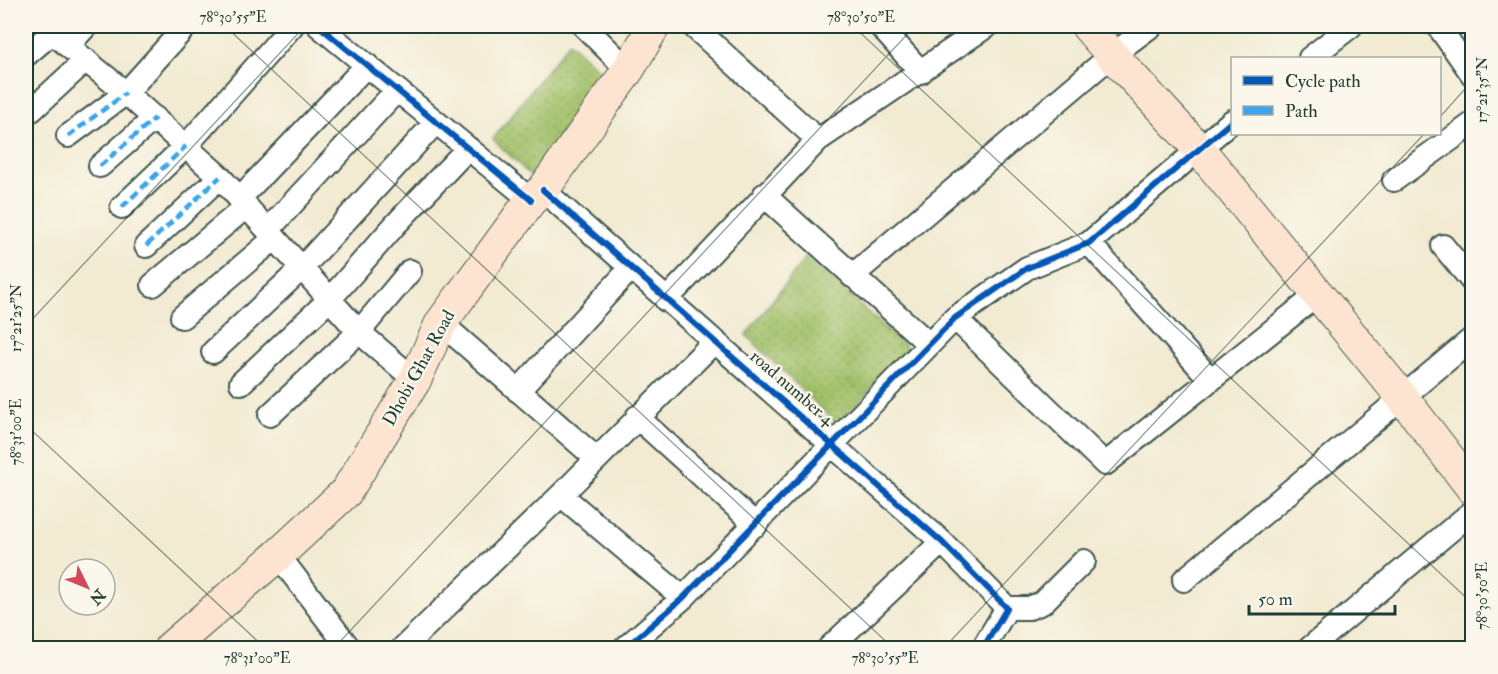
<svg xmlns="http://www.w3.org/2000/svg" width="1498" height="674" font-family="'IM FELL Double Pica',serif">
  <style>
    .grass { fill: url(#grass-dots); stroke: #607e4e; stroke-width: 1.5 }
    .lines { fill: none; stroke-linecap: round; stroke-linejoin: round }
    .street-casing { stroke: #3f574c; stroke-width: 26 }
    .secondary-casing { stroke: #3f574c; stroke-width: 34 }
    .street { stroke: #fff; stroke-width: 22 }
    .secondary { stroke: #fde4d1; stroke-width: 32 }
    .quiet { stroke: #3da4eb; stroke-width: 4.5; stroke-dasharray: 9 4.5; stroke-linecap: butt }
    .cycleway-casing { stroke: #fbf7ec; stroke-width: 10 }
    .cycleway { stroke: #0057b8; stroke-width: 6 }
    .ticks { fill: none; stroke: #1f3d34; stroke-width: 1.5; stroke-opacity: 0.45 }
    .labels { text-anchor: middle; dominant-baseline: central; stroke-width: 4.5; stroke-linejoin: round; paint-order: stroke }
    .street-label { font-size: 18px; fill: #1f3d34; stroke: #fbf7ec }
    .neatline { fill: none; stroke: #1f3d34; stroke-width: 2 }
    .ticks-label { font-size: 15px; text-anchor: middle; fill: #1f3d34 }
  </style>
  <defs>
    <pattern id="grass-dots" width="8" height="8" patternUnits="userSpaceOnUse" patternTransform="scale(1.5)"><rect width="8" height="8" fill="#a0c068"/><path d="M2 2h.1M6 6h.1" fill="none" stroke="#829d56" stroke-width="1.8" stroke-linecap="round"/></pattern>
  </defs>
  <rect width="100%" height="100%" fill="#fbf7ec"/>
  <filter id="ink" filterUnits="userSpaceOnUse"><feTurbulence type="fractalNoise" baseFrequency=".0167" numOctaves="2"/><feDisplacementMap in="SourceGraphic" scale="12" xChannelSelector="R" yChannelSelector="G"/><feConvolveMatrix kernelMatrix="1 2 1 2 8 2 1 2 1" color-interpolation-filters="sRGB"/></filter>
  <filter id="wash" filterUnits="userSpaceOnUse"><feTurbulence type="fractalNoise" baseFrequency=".008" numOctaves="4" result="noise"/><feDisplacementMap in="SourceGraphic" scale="24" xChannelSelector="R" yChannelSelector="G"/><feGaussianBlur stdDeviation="1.35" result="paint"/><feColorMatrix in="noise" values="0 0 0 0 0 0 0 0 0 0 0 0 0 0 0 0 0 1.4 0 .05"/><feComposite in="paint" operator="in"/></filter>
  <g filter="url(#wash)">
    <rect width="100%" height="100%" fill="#f2ead1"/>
    <path class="grass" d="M 569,42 L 604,75 L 532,177 L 493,139 Z
      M 806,257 L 908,348 L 838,425 L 746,335 Z"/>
  </g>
  <g filter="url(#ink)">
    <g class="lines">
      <g class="street-casing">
        <path id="street" d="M 46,26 L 68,46 L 126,93 L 220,177 L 359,332 L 415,380
          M 319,26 L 531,200
          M 584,26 L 628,70
          M 693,26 L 818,140
          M 880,26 L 921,72
          M 1438,26 L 1472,74
          M 68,46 L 86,26
          M 26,55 L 53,32
          M 1310,58 L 1351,26
          M 32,110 L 86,60
          M 68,136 L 126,93 L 186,26
          M 100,166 L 155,118
          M 1394,180 L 1472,124
          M 543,190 L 942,542 L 1007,608 L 983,648
          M 764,195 L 929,344
          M 240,198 L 367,65
          M 122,207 L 186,146 L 292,26
          M 268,230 L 397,90
          M 1089,243 L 1211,380
          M 146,246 L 220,177
          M 1443,246 L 1472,281
          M 852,276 L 1112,55 L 1151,26
          M 153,285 L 247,206
          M 666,300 L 818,140 L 987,26
          M 182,317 L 275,238
          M 955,318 L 1105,464 L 1317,295
          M 441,323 L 597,459
          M 213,352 L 302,268 L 436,122
          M 241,383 L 329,300 L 395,225 L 468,148
          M 518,391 L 631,268
          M 270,415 L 359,332 L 410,271
          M 637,417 L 756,525
          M 561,495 L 683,598
          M 278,555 L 349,648
          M 1184,580 L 1472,339
          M 1007,608 L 1029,608 L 1042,603 L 1084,561
          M 403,648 L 561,495 L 715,341
          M 625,648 L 683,598 L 955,318 L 1027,268 L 1089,243 L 1232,121
          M 829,648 L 942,542
          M 1310,648 L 1472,512"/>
      </g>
      <g class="secondary-casing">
        <path id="secondary" d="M 1087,26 L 1112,55 L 1198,148 L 1402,397 L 1472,488
          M 170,648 L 278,555 L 346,492 L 415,380 L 441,323 L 531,200 L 543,190 L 628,70 L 654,26"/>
      </g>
      <use href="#street" class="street"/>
      <use href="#secondary" class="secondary"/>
      <path class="quiet" d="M 68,136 L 126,93
        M 100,166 L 155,118
        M 122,207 L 186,146
        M 146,246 L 220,177"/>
      <g class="cycleway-casing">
        <path id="cycleway" d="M 319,26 L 531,200
          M 543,190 L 942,542 L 1007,608 L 983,648
          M 625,648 L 683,598 L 955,318 L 1027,268 L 1089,243 L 1232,121"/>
      </g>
      <use href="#cycleway" class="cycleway"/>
    </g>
  </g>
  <path class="ticks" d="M 225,26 L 893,648M 853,26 L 1472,603M 1440,117 L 1472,81M 26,326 L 305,26M 26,425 L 265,648M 334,648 L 915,26M 944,648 L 1424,134"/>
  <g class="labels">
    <g class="street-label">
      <text transform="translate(419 368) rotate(-61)">Dhobi Ghat Road</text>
      <text transform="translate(792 388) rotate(41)">road number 4</text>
    </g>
  </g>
  <rect width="1498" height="674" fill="none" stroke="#fbf7ec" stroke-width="66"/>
  <rect x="1231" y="57" width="210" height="78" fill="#fbf7ec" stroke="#a3ada2" stroke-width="1.5"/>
  <rect x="1243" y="76" width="30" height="9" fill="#0057b8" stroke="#a3ada2" stroke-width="1.5"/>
  <text x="1285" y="87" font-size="18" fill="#1f3d34">Cycle path</text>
  <rect x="1243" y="106" width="30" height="9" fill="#3da4eb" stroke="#a3ada2" stroke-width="1.5"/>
  <text x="1285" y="117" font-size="18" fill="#1f3d34">Path</text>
  <g transform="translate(87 587) rotate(133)"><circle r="28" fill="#fbf7ec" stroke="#a3ada2" stroke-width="1.5"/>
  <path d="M0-4.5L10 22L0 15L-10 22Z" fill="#d1495b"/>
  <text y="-9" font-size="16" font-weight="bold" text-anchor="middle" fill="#1f3d34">N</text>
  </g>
  <path d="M1249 605v9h146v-9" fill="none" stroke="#1f3d34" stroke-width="3"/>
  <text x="1258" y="605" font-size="18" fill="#1f3d34" stroke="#fbf7ec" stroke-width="4.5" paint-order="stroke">50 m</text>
  <rect x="33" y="33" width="1432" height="608" class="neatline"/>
  <g class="ticks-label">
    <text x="233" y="22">78°30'55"E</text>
    <text x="861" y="22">78°30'50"E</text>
    <text transform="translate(1482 90) rotate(-90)" y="5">17°21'35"N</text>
    <text transform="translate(16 318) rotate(-90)" y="5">17°21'25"N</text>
    <text transform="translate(16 432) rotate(-90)" y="5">78°31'00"E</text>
    <text transform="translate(1482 596) rotate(-90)" y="5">78°30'50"E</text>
    <text x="257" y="663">78°31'00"E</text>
    <text x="885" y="663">78°30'55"E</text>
  </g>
</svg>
